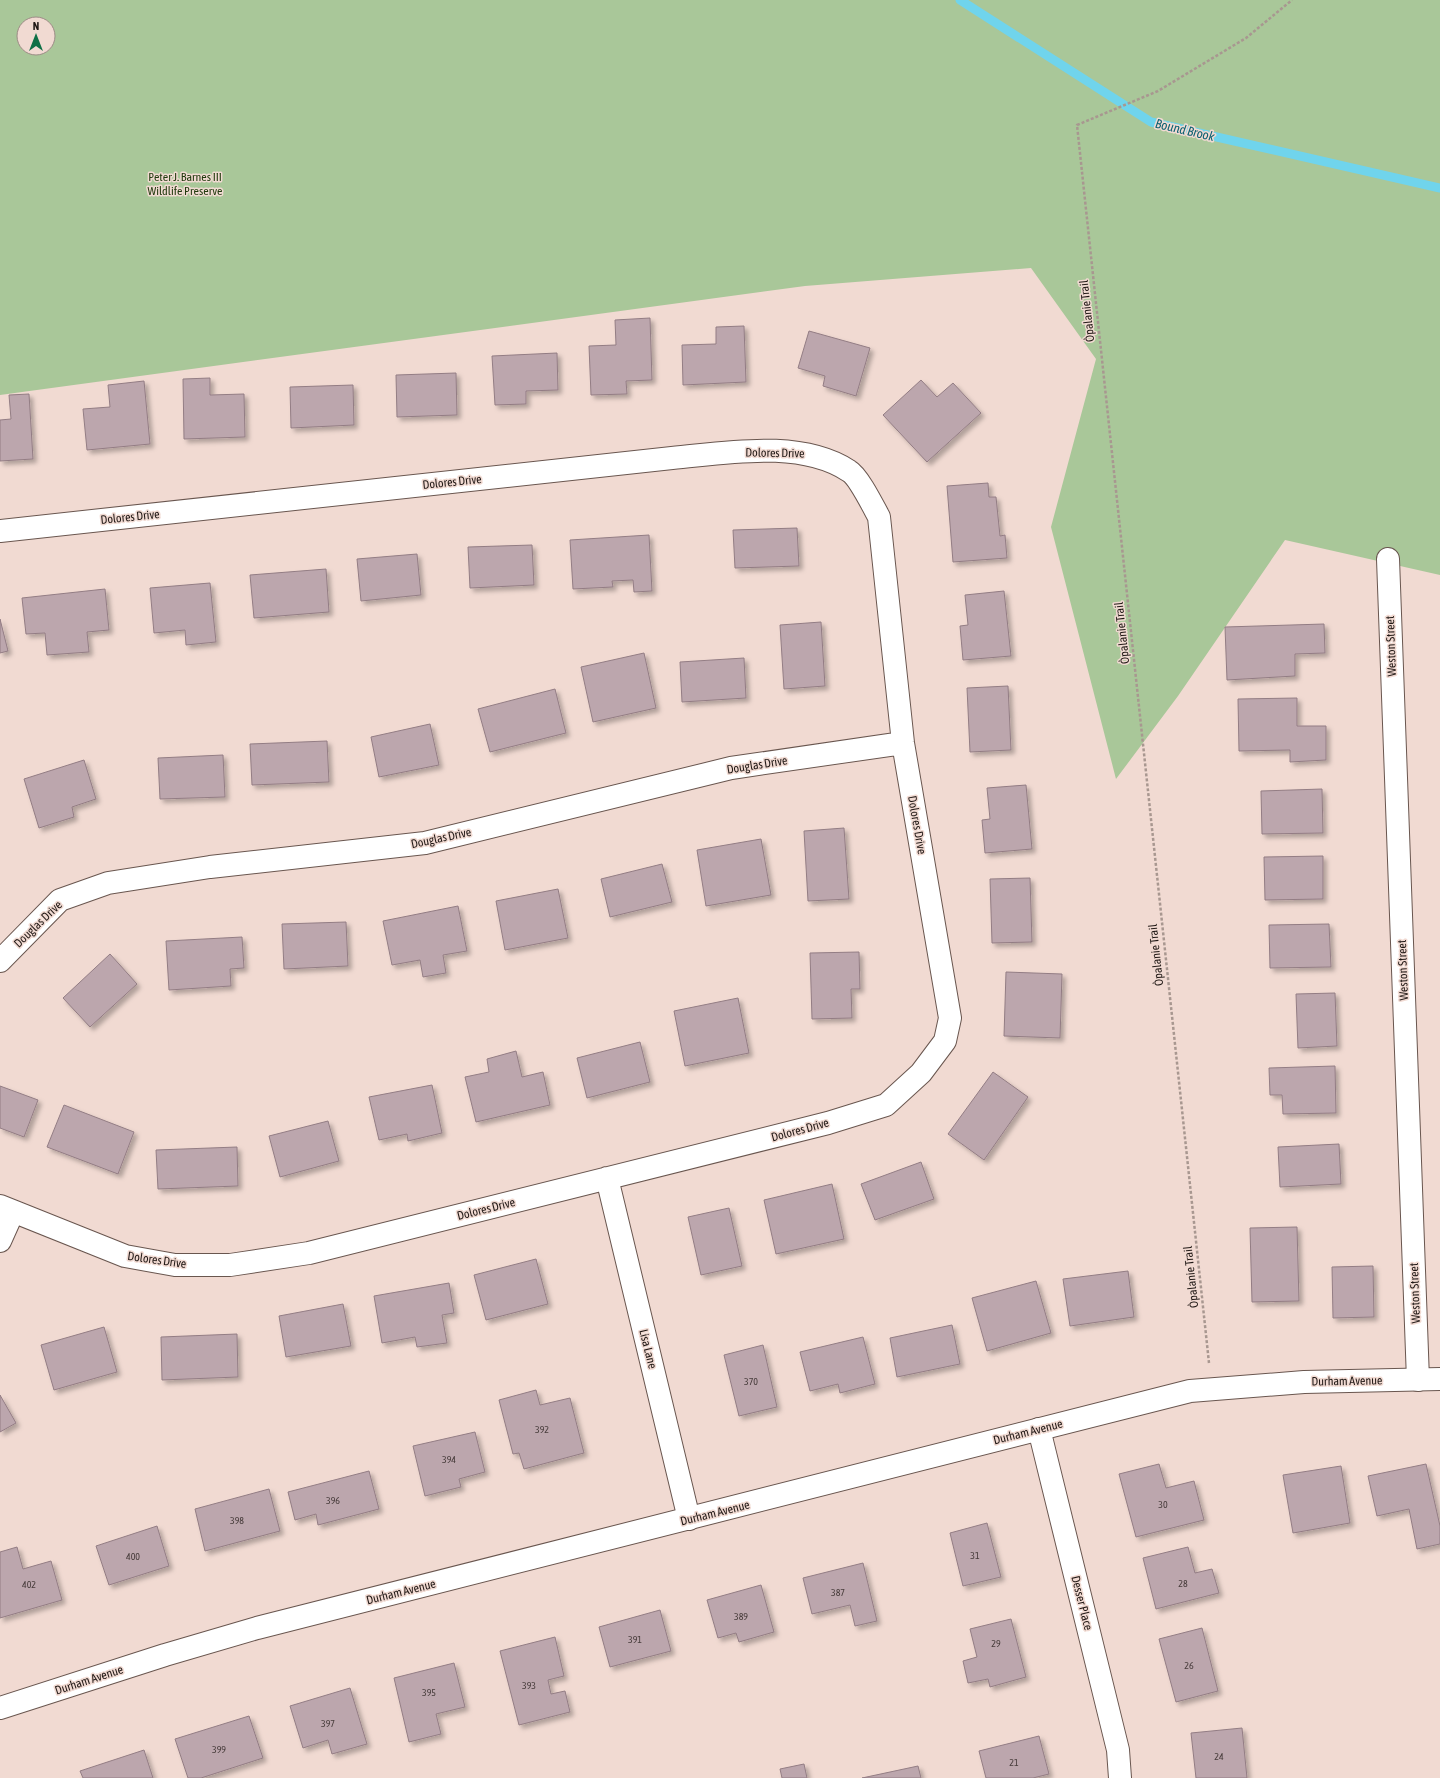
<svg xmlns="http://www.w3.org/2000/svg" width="1440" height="1778" font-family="'Asap Condensed',sans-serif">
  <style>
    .green { fill: #a9c799; fill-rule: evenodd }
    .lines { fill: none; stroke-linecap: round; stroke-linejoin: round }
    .stream { stroke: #70d4ec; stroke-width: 9 }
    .building { fill: #bca6ad; stroke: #937d84; filter: url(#shadow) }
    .minor-casing { stroke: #69564f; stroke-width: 24 }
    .tertiary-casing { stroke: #69564f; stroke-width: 24 }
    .path { stroke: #a89790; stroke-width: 2.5; stroke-dasharray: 3 2; stroke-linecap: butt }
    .minor { stroke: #fff; stroke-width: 22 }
    .tertiary { stroke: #fff; stroke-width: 22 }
    .labels { text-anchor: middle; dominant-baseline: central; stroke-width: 3; stroke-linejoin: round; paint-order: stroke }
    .number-label { font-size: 10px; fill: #473c3b }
    .park-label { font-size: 12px; fill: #203a0d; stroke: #f1dad2 }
    .street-label { font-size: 12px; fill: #201815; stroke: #f1dad2 }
    .water-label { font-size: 13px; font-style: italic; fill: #0b6172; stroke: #f1dad2 }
  </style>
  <defs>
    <filter id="shadow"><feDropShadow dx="3.5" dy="3.5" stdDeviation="2" flood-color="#0004"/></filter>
  </defs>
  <rect width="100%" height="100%" fill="#f1dad2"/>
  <path class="green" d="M 0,0 L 1440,0 L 1440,575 L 1285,540 L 1178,696 L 1116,779 L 1051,527 L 1096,359 L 1031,268 L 805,286 L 0,395 ZM 24,24 L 48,24 L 48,48 L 24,48 Z"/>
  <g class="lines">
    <path class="stream" d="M 960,0 L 1151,122 L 1440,188"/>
  </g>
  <path class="building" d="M 650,318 L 652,380 L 626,381 L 627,394 L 591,395 L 589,346 L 616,345 L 615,320 Z
    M 744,326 L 746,382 L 683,385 L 682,345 L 716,344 L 716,327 Z
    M 809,331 L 870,348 L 856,396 L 823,386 L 825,376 L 798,368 Z
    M 557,353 L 558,390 L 526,391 L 526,404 L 495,405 L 492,356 Z
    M 456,373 L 457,415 L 397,417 L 396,375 Z
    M 210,378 L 210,395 L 244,394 L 245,437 L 184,439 L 183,379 Z
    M 921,380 L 937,397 L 953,383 L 981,413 L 927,462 L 883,415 Z
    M 144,381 L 150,444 L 87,450 L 83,409 L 110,407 L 108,385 Z
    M 353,385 L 354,425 L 291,428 L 290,387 Z
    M 29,394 L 33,459 L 0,461 L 0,420 L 11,419 L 9,395 Z
    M 988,483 L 989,497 L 996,497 L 1000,536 L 1005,535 L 1007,558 L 953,562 L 947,486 Z
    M 797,528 L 799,566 L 735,568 L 733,530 Z
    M 649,535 L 652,591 L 634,592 L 633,580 L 612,581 L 613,587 L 573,589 L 570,540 Z
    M 532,545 L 534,585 L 470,588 L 468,547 Z
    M 417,554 L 421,595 L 361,601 L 357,559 Z
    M 326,569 L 329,612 L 254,618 L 250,575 Z
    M 210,583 L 216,642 L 186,645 L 185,630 L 154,633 L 150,588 Z
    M 105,589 L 109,630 L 87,632 L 89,652 L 47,655 L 45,633 L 26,634 L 22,598 Z
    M 1004,591 L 1011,656 L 963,660 L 960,626 L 968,625 L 965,595 Z
    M 0,619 L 8,651 L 0,653 Z
    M 821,622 L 825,686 L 784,689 L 780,625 Z
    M 1324,624 L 1325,653 L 1295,654 L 1295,676 L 1227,680 L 1225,627 Z
    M 644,653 L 656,708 L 593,722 L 581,667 Z
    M 744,658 L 746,698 L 682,702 L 680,662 Z
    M 1008,686 L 1011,750 L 970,752 L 967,688 Z
    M 555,689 L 566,733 L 490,752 L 478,709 Z
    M 1297,698 L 1297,726 L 1326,726 L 1326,760 L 1290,762 L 1290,750 L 1239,751 L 1238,699 Z
    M 430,724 L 439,765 L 379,777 L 371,737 Z
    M 327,741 L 329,782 L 252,785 L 250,744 Z
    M 223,755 L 225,797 L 160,799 L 158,758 Z
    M 84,760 L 96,799 L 72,807 L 74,817 L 39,828 L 24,779 Z
    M 1026,785 L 1032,849 L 985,853 L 982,820 L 990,819 L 987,788 Z
    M 1322,789 L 1323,833 L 1262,834 L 1261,791 Z
    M 844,828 L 849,899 L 808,901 L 804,831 Z
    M 761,839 L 771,895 L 706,906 L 697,850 Z
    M 1323,856 L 1323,899 L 1265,900 L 1264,857 Z
    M 662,864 L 672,902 L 610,917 L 601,879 Z
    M 1030,878 L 1032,942 L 992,943 L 990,879 Z
    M 558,889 L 568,938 L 505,950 L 496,901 Z
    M 458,906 L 467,951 L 443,955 L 446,973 L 423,977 L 420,960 L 392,965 L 383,921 Z
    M 346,922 L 348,966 L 284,969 L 282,924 Z
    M 1329,924 L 1331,967 L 1270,968 L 1269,925 Z
    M 242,937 L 244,968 L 230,969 L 231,986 L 169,990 L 166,941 Z
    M 859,952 L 860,989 L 851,989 L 852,1018 L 812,1019 L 810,953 Z
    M 110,954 L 137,984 L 90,1027 L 63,998 Z
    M 1006,972 L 1062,974 L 1060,1038 L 1004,1036 Z
    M 1335,993 L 1337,1046 L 1298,1048 L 1296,994 Z
    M 738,998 L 749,1053 L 685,1066 L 674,1011 Z
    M 640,1042 L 650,1082 L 587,1098 L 577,1058 Z
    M 516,1051 L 522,1077 L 543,1072 L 550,1105 L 476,1122 L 465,1077 L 489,1072 L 487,1059 Z
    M 1335,1066 L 1336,1113 L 1283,1114 L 1282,1095 L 1270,1095 L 1269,1068 Z
    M 993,1072 L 1028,1097 L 984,1160 L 948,1134 Z
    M 432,1085 L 442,1133 L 408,1141 L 407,1134 L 379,1140 L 369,1097 Z
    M 0,1086 L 38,1100 L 24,1137 L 0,1128 Z
    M 64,1105 L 134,1132 L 118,1174 L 47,1147 Z
    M 328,1121 L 339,1161 L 280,1177 L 269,1136 Z
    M 1339,1144 L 1341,1184 L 1280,1187 L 1278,1147 Z
    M 237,1147 L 238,1186 L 158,1189 L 156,1150 Z
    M 921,1162 L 934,1199 L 875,1220 L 861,1184 Z
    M 832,1184 L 844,1239 L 776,1254 L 764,1200 Z
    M 729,1208 L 742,1266 L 701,1275 L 688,1217 Z
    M 1297,1227 L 1299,1301 L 1252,1302 L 1250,1228 Z
    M 536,1259 L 548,1304 L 486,1320 L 474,1275 Z
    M 1373,1266 L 1374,1317 L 1333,1318 L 1332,1267 Z
    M 1128,1271 L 1134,1317 L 1070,1326 L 1063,1279 Z
    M 1036,1281 L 1051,1333 L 987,1351 L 972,1298 Z
    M 449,1283 L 454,1313 L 442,1315 L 447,1343 L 417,1347 L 415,1337 L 382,1343 L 374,1296 Z
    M 343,1304 L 351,1346 L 286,1357 L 279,1316 Z
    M 952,1325 L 960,1364 L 897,1377 L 890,1338 Z
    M 104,1327 L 117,1372 L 54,1390 L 41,1345 Z
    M 237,1334 L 238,1377 L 162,1380 L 161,1337 Z
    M 863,1337 L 875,1384 L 840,1393 L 838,1384 L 810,1391 L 800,1352 Z
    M 763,1345 L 777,1407 L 739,1416 L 724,1355 Z
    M 536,1390 L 540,1405 L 570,1398 L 584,1453 L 524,1469 L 519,1453 L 513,1454 L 499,1400 Z
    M 0,1395 L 16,1423 L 0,1432 Z
    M 475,1432 L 485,1472 L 459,1479 L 461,1487 L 425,1496 L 413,1446 Z
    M 1159,1464 L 1166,1488 L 1194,1481 L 1204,1520 L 1136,1537 L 1119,1474 Z
    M 1426,1464 L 1440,1526 L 1440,1544 L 1417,1549 L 1409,1509 L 1377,1516 L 1368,1476 Z
    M 1341,1466 L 1350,1523 L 1293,1533 L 1283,1475 Z
    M 369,1471 L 379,1509 L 318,1525 L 316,1514 L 295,1520 L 288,1492 Z
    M 269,1489 L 280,1531 L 205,1551 L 195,1509 Z
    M 987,1523 L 1001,1577 L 963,1586 L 950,1533 Z
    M 157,1526 L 169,1566 L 109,1585 L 96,1546 Z
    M 17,1547 L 23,1569 L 51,1561 L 62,1600 L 0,1618 L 0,1552 Z
    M 1188,1547 L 1195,1573 L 1212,1569 L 1219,1593 L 1156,1609 L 1143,1558 Z
    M 863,1563 L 877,1621 L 855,1626 L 850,1605 L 812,1614 L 803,1578 Z
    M 761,1585 L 774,1632 L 739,1642 L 736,1633 L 718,1638 L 707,1600 Z
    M 660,1610 L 671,1651 L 610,1667 L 599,1627 Z
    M 1011,1619 L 1026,1677 L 990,1687 L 988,1679 L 968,1683 L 963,1661 L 977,1657 L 970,1629 Z
    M 1202,1628 L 1218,1691 L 1176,1702 L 1159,1639 Z
    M 555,1637 L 564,1676 L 548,1680 L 551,1694 L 565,1691 L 570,1712 L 519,1725 L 500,1651 Z
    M 454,1663 L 465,1707 L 436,1714 L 441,1734 L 409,1742 L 394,1678 Z
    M 350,1688 L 367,1744 L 332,1754 L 328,1740 L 303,1748 L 290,1706 Z
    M 249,1716 L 263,1758 L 201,1778 L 188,1778 L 175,1739 Z
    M 1242,1728 L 1247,1778 L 1196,1778 L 1191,1733 Z
    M 1039,1736 L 1049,1774 L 1033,1778 L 986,1778 L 979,1751 Z
    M 144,1750 L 153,1778 L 83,1778 L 80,1771 Z
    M 804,1764 L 807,1778 L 782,1778 L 780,1769 Z
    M 918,1766 L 921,1778 L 862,1778 Z"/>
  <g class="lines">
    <g class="minor-casing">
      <path id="minor" d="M 0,531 L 672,458 C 727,453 800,439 849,471 C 858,476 873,506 879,517 L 903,743 L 950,1018 L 945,1041 L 921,1073 L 886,1105 L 828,1123 L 309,1253 L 230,1265 L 175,1265 L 125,1256 L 0,1206
        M 1388,559 L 1418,1380
        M 0,961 L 60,900 L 108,883 L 210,867 L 425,843 L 731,768 L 903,743
        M 607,1178 L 689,1519
        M 0,1241 L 13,1212
        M 1039,1429 L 1118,1750 L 1120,1778"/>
    </g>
    <g class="tertiary-casing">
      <path id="tertiary" d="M 0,1708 L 165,1655 L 257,1628 L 1190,1391 L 1304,1382 L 1440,1379"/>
    </g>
    <path class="path" d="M 1209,1363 L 1077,125 L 1158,91 L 1246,38 L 1292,0"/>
    <use href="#minor" class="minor"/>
    <use href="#tertiary" class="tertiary"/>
  </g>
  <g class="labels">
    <g class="number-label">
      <text x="751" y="1381">370</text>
      <text x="542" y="1429">392</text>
      <text x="449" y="1459">394</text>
      <text x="333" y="1500">396</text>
      <text x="1163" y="1504">30</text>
      <text x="237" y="1520">398</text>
      <text x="975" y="1555">31</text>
      <text x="133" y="1556">400</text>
      <text x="1183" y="1583">28</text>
      <text x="29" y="1584">402</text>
      <text x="838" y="1592">387</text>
      <text x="741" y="1616">389</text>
      <text x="635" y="1639">391</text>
      <text x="996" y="1643">29</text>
      <text x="1189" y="1665">26</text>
      <text x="529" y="1685">393</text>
      <text x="429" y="1692">395</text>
      <text x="328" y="1723">397</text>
      <text x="219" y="1749">399</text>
      <text x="1219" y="1756">24</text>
      <text x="1014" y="1762">21</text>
    </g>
    <g class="park-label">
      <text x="185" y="177">Peter J. Barnes III<tspan x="185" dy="14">Wildlife Preserve</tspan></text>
    </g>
    <g class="street-label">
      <text transform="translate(1087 311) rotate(-96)">Òpalanie Trail</text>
      <text transform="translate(775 453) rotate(1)">Dolores Drive</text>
      <text transform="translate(452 482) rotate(-6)">Dolores Drive</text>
      <text transform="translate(130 517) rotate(-6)">Dolores Drive</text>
      <text transform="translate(1122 633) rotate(-96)">Òpalanie Trail</text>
      <text transform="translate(1391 646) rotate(-92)">Weston Street</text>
      <text transform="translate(757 765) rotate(-9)">Douglas Drive</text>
      <text transform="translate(917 825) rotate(80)">Dolores Drive</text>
      <text transform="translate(441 838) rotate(-12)">Douglas Drive</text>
      <text transform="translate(38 924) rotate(-44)">Douglas Drive</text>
      <text transform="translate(1156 955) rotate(-96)">Òpalanie Trail</text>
      <text transform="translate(1403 970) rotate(-92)">Weston Street</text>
      <text transform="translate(800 1130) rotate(-15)">Dolores Drive</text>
      <text transform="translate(486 1209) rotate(-14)">Dolores Drive</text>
      <text transform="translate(157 1260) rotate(8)">Dolores Drive</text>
      <text transform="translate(1191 1277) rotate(-96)">Òpalanie Trail</text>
      <text transform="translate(1415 1293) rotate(-92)">Weston Street</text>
      <text transform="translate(648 1349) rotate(76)">Lisa Lane</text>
      <text transform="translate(1347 1381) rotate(-1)">Durham Avenue</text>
      <text transform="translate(1028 1432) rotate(-14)">Durham Avenue</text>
      <text transform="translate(715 1513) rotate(-14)">Durham Avenue</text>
      <text transform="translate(401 1592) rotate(-14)">Durham Avenue</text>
      <text transform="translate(1082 1603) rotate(76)">Desser Place</text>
      <text transform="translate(89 1680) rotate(-18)">Durham Avenue</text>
    </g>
    <g class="water-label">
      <text transform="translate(1185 130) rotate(13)">Bound Brook</text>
    </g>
  </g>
  <g transform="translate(36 36)"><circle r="19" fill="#f1dad2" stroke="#9d8c86"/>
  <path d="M0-3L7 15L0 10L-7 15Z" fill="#0f7046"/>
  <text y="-6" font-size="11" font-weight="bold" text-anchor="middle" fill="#201815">N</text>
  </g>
</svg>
